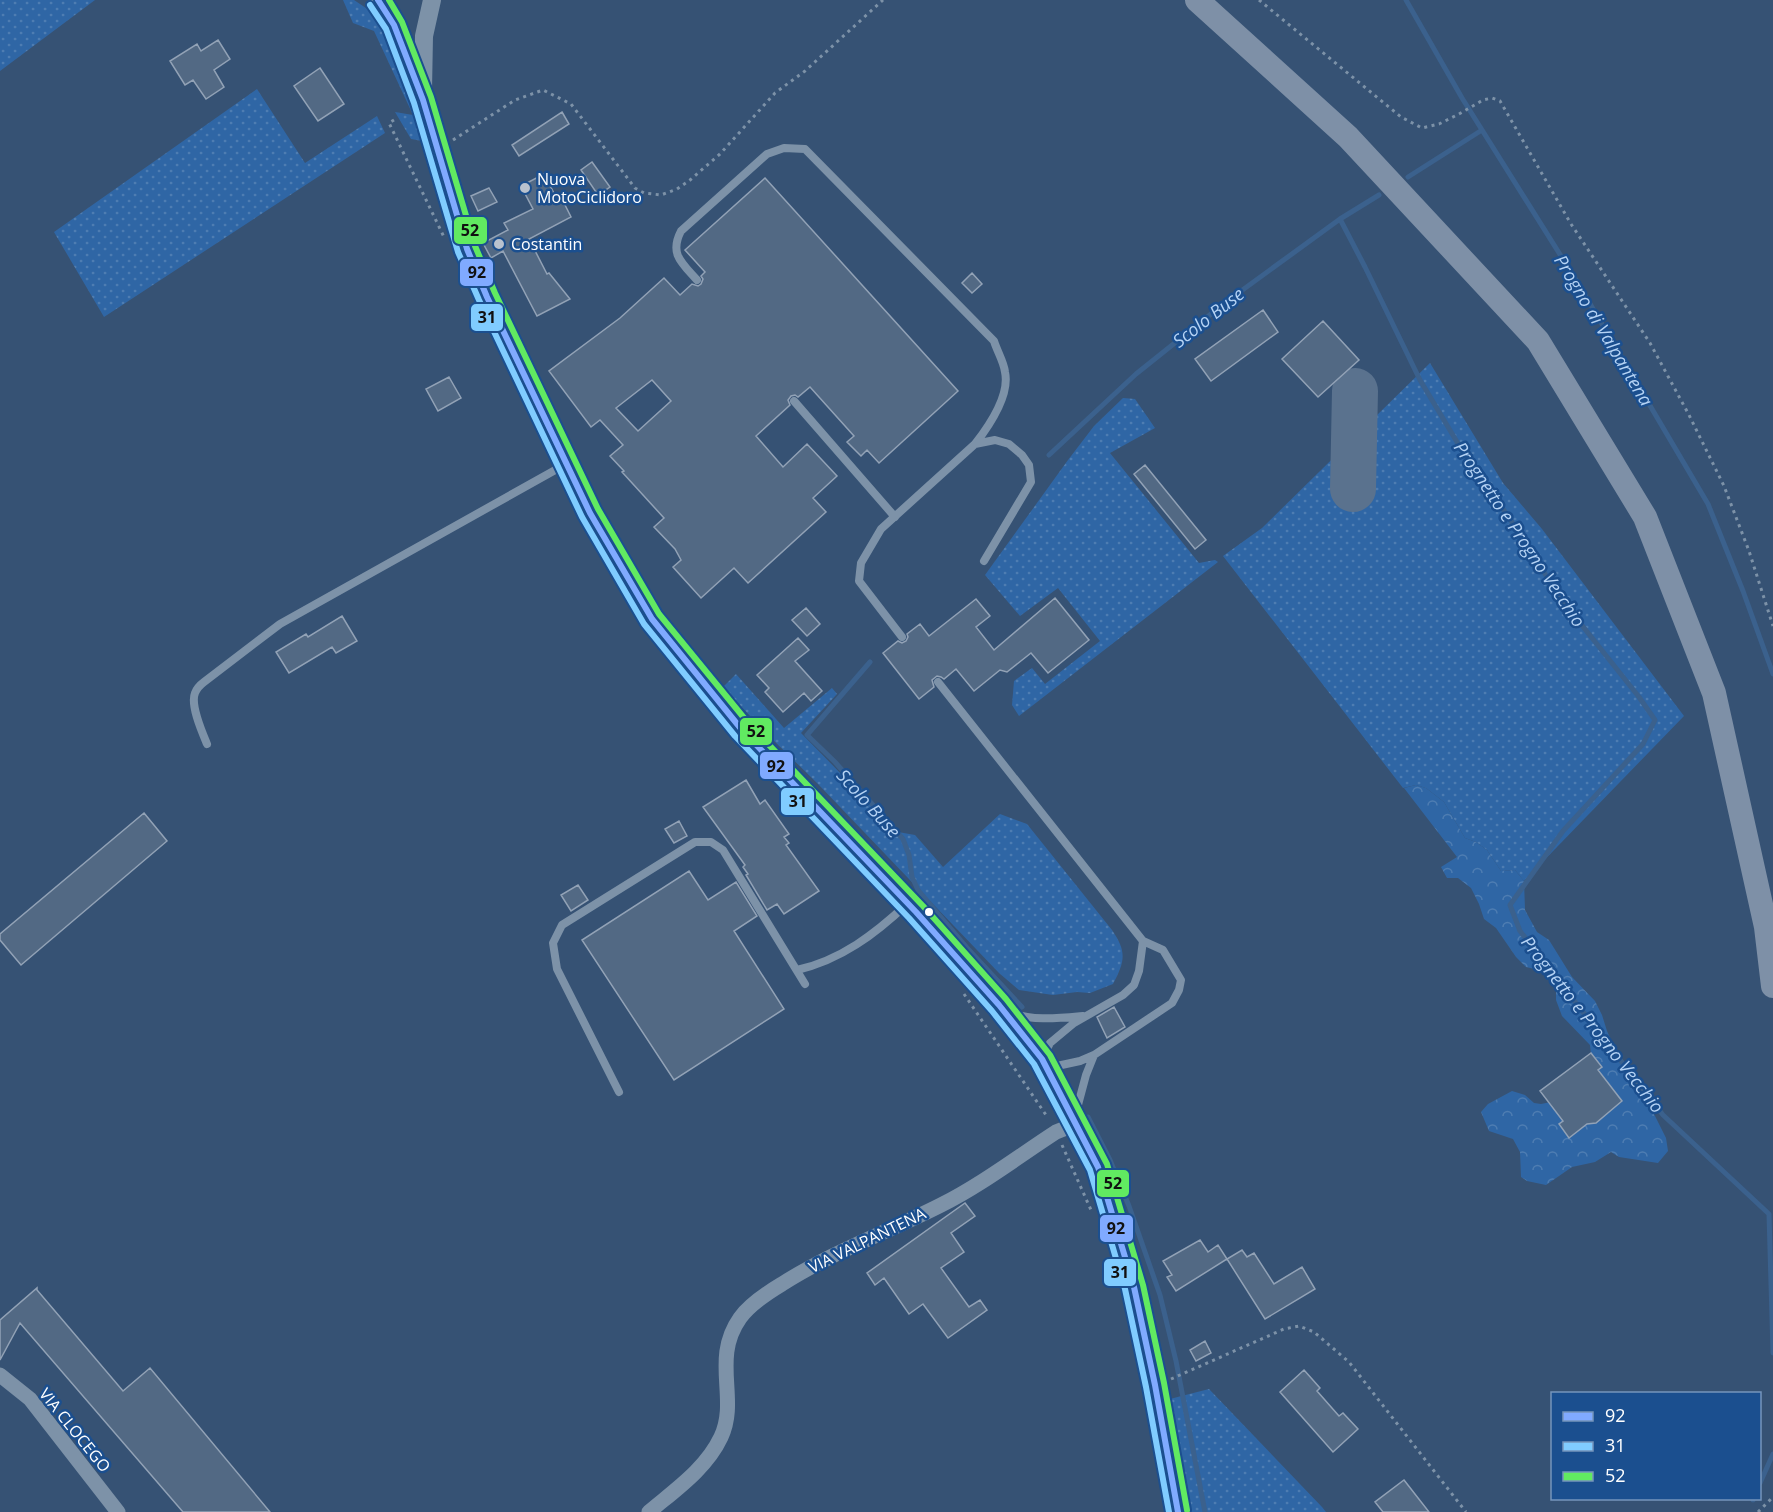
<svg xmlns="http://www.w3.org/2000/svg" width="1773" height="1512" font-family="'Open Sans',sans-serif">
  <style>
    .grass { fill: url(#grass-dots) }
    .forest { fill: url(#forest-crowns) }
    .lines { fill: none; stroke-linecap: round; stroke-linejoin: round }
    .stream { stroke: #3b618d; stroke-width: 5 }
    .taxiway { stroke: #5a728e; stroke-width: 46 }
    .building { fill: #526984; stroke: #92a2b6; stroke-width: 1.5; fill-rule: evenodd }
    .path { stroke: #7d92a8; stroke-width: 3; stroke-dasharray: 3 4.5; stroke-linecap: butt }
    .service { stroke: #7d92a8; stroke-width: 8 }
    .minor { stroke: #7d92a8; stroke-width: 15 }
    .tertiary { stroke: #7d92a8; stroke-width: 18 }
    .trunk { stroke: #7e90a7; stroke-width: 24 }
    .bus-1-casing { stroke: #1b4f8f; stroke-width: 10 }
    .bus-2-casing { stroke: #1b4f8f; stroke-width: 10 }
    .bus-3-casing { stroke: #1b4f8f; stroke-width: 10 }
    .bus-1 { stroke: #80aaff; stroke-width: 6 }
    .bus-2 { stroke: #80ccff; stroke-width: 6 }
    .bus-3 { stroke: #61ea61; stroke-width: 6 }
    .poi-dot { fill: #b9c2ce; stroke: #1b4f8f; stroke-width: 2 }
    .bus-dot { fill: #fff; stroke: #1b4f8f; stroke-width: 2 }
    .labels { text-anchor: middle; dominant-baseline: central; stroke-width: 5; stroke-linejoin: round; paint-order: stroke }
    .poi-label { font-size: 16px; fill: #fff; stroke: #1b4f8f; text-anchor: start }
    .street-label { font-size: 16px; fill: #fff; stroke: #1b4f8f }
    .water-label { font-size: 18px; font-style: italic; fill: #b5d3f5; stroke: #1b4f8f }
    .line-badge { stroke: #1b4f8f; stroke-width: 2 }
    .pale-badge-label { font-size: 16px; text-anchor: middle; font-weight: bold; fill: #111 }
  </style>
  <defs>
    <pattern id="grass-dots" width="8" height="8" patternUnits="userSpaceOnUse" patternTransform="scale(1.5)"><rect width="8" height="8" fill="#2f66a5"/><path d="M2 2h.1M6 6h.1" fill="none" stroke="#4e7db2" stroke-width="1.8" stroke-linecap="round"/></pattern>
    <pattern id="forest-crowns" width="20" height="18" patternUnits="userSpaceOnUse" patternTransform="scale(1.5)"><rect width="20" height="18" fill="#2f66a5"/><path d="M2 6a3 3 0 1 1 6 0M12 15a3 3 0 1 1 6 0" fill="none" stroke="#4e7db2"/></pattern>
  </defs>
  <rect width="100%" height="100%" fill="#365274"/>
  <path class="grass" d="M 0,0 L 95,0 L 0,71 Z
    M 343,0 L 354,0 L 369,10 L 386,27 L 403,62 L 422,141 L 411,139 L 395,112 L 413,115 L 374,31 L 353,23 Z
    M 257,89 L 305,163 L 377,116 L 385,133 L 104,317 L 54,232 Z
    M 1430,363 L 1503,483 L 1542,529 L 1684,716 L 1524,881 L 1515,870 L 1501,871 L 1487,850 L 1476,842 L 1465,838 L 1444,802 L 1426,788 L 1416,785 L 1403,788 L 1223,556 L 1262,528 Z
    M 1123,398 L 1135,399 L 1155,428 L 1110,453 L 1199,563 L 1215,560 L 1218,562 L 1019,716 L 1012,705 L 1014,681 L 1032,668 L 1045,684 L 1100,641 L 1058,588 L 1020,616 L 985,575 L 1068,460 L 1094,426 Z
    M 736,674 L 784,728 L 832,688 L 837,694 L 801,733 L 898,832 L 915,835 L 943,867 L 1000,814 L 1027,824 L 1112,930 C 1127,952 1125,961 1113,984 L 1090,993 L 1077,992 L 1053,995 L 1019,990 L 999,973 L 818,784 L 769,736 L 723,687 Z
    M 1209,1389 L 1322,1507 L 1326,1512 L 1190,1512 L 1166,1400 Z"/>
  <path class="forest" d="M 1416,785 L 1426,788 L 1444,802 L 1465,838 L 1476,842 L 1487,850 L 1501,871 L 1515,870 L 1524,881 L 1525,910 L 1537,932 L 1549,940 L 1572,977 L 1595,1001 L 1602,1015 L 1607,1031 L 1628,1077 L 1654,1114 L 1666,1138 L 1668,1151 L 1658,1163 L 1619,1157 L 1611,1152 L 1595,1162 L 1572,1167 L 1546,1185 L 1527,1181 L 1521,1177 L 1520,1152 L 1513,1139 L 1489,1131 L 1481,1112 L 1488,1104 L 1512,1091 L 1525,1095 L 1534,1103 L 1541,1104 L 1551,1102 L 1591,1055 L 1590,1045 L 1562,1016 L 1556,1000 L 1556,989 L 1547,972 L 1526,967 L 1516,957 L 1496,928 L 1484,919 L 1479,904 L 1471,888 L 1458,878 L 1447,878 L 1441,867 L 1457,857 L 1404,788 Z"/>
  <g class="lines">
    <path class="stream" d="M 1406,0 L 1462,98 L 1576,280 L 1708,504 L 1743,591 L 1773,674
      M 1408,177 L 1482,130
      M 1340,219 L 1365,267 L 1420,380 L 1463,452 L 1510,519 L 1561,599 L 1639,697 L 1655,720 L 1643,744 L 1563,831 L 1510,905 L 1520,931 L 1663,1115 L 1769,1214 L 1773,1353
      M 1049,455 L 1136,374 L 1226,302 L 1340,219 L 1379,195
      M 870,662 L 807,735 L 835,762 L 903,839 L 909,855 L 912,877 L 918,890 L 969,950 L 1022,1007
      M 1088,1117 L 1110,1160 L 1129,1206 L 1160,1295 L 1176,1361 L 1205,1512
      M 1760,1483 L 1773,1454
      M 1753,1498 L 1753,1500"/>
    <path class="taxiway" d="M 1353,489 L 1355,391"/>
  </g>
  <path class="building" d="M 218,40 L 230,59 L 214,70 L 224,87 L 206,99 L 193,80 L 185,85 L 170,61 L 197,44 L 201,51 Z
    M 320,68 L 344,104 L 318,121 L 294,86 Z
    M 562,112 L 569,124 L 519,156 L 512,145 Z
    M 592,162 L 610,187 L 598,195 L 581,170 Z
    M 544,174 L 556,197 L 560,195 L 571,217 L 529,239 L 547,274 L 549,273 L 570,299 L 537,316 L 503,251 L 491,258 L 483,243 L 508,230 L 504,223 L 533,209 L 521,186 Z
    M 765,178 L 958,391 L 879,463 L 867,450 L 861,456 L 847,442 L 854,436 L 810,387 L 798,397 L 795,395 L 791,396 L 788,400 L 790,405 L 756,436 L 783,467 L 807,444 L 837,476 L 813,498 L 826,512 L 748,583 L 734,568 L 701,598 L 673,567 L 681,560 L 675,549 L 654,527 L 664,518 L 622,472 L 624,471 L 610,456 L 623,445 L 600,420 L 591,427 L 549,371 L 620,318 L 664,278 L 680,295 L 692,284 L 698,286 L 701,284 L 703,279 L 701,276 L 705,272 L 685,250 ZM 652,380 L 671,401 L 638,431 L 616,408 Z
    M 489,188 L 497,202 L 478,211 L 471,196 Z
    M 972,273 L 982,284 L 972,293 L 962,283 Z
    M 1263,310 L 1278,332 L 1211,381 L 1195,359 Z
    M 1323,321 L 1359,360 L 1318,397 L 1282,359 Z
    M 449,377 L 461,398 L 438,411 L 426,389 Z
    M 1145,465 L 1206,540 L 1195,549 L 1134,474 Z
    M 1055,598 L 1089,640 L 1048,673 L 1031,653 L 1007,672 L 1000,670 L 974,691 L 956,669 L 944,679 L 941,677 L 937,676 L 932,680 L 934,687 L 919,699 L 883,653 L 898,641 L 902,643 L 906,641 L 908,637 L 907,634 L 920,624 L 929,636 L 976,599 L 990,616 L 976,627 L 994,650 Z
    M 806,608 L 820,624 L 807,636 L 792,620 Z
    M 342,616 L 357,641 L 336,653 L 332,647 L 289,673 L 276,652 L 306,634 L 308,637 Z
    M 798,638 L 809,650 L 795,661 L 822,691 L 811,701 L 804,693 L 783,712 L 765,692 L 769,688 L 757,675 Z
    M 746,780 L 760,804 L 765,800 L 789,834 L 784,837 L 789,843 L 786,845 L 819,891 L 784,914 L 777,904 L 767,910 L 746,875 L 748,874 L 743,867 L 745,865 L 703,807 Z
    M 144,813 L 167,841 L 21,965 L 0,940 L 0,934 Z
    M 679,821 L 687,836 L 674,843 L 665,829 Z
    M 689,871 L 708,900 L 736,882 L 757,916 L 734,931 L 784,1009 L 674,1080 L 582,940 Z
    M 578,885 L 588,900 L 571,911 L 561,895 Z
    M 1114,1007 L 1125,1027 L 1107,1038 L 1097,1017 Z
    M 1591,1053 L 1602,1067 L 1598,1070 L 1622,1101 L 1596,1123 L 1587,1124 L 1569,1138 L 1559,1124 L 1563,1121 L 1540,1091 Z
    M 965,1203 L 975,1216 L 951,1233 L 964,1252 L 941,1268 L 969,1307 L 980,1300 L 987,1310 L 948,1338 L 923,1304 L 909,1314 L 884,1278 L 875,1285 L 867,1273 Z
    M 1200,1240 L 1208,1252 L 1218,1245 L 1227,1259 L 1176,1291 L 1167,1277 L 1172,1275 L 1163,1261 Z
    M 1242,1250 L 1247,1257 L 1254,1253 L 1274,1284 L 1302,1267 L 1315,1289 L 1265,1319 L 1227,1259 Z
    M 37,1288 L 37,1290 L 123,1391 L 150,1368 L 270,1512 L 183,1512 L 20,1323 L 0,1360 L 0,1320 Z
    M 1205,1341 L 1211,1353 L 1196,1361 L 1190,1350 Z
    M 1304,1370 L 1320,1388 L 1317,1391 L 1339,1416 L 1343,1413 L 1358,1429 L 1333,1452 L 1280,1392 Z
    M 1404,1480 L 1429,1512 L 1383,1512 L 1375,1502 Z"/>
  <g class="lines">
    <path class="path" d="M 1259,0 L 1401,117 L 1422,128 L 1439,124 L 1459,114 L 1483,100 L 1492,98 L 1500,101 L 1571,224 L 1650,343 L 1689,415 L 1724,486 L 1749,551 L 1773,626
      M 394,120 L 389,123 L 444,237
      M 453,140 L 515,100 L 543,90 L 571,104 L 635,188 L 644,193 L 661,195 L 677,189 L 690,180 L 720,154 L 775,93 L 805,71 L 883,0
      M 964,994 L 1048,1118
      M 1062,1145 L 1091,1210
      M 1171,1379 L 1284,1329 L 1299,1326 L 1314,1332 L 1349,1362 L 1466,1512
      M 1758,1512 L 1773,1497"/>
    <path class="service" d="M 697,280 C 682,263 669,254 681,231 L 767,154 L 784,148 L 805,149 L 994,341 C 997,351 1004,362 1005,372 C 1010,395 989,426 975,444
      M 794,401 L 895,517
      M 902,637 L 859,581 L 861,563 L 881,529 L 975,444 L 995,440 L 1009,444 L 1022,455 L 1029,465 L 1031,482 L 984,561
      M 938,682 L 1143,941 L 1163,950 L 1181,980 L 1179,990 L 1172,1003 L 1094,1055 L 1080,1061 L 1057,1066 L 1042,1059 L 1050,1043 L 1074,1023 L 1123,995 L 1134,985 L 1139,971 L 1143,941
      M 207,744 C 202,732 190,705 195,693 C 197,688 200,685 204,682 L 280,624 L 566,464
      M 797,970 C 841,960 875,934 907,904
      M 1009,1011 C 1027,1022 1062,1018 1083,1016
      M 619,1092 L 557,969 L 553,943 L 562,925 L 695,842 L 711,842 L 723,850 L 805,984
      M 1075,1116 L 1086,1075 L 1094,1055"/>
    <path class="minor" d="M 0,1375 L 30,1399 L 118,1512
      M 649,1512 C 675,1490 706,1469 721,1437 C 739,1399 711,1359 740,1318 C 750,1304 767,1293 782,1284 C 832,1252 888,1232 941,1205 C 981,1185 1019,1156 1056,1132 L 1076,1124"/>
    <path class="tertiary" d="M 378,0 L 394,25 L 423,100 L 467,249 L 487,297 L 590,513 L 652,619 L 742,730 L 916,912 L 999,1005 L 1042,1059 L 1074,1120 L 1098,1167 L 1134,1287 L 1155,1385 L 1178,1512
      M 423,90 L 424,36 L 432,0"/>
    <path class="trunk" d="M 1197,0 L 1348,137 L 1538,341 L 1645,517 L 1714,693 L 1766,927 L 1773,986"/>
    <g class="bus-1-casing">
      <path id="bus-1" d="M 378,0 L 394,25 L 423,100 L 467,249 L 487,297 L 590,513 L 652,619 L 742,730 L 916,912 L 999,1005 L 1042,1059 L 1098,1167 L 1134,1287 L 1155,1385 L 1178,1512"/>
    </g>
    <g class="bus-2-casing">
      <path id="bus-2" d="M 370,5 L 386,29 L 414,103 L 458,252 L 479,300 L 582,517 L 644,624 L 735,736 L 909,918 L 992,1011 L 1034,1064 L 1090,1170 L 1125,1289 L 1146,1387 L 1169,1512"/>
    </g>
    <g class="bus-3-casing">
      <path id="bus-3" d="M 389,0 L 402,22 L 431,97 L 475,246 L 495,293 L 598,509 L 659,614 L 749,724 L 923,906 L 1006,999 L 1050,1055 L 1107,1164 L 1143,1285 L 1164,1383 L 1187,1510"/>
    </g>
    <use href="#bus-1" class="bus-1"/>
    <use href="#bus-2" class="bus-2"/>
    <use href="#bus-3" class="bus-3"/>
  </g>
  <g class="poi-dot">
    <circle cx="525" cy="188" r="6"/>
    <circle cx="499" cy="244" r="6"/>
  </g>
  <circle class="bus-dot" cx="929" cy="912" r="5"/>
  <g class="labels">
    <g class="poi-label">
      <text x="537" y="179">Nuova<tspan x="537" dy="18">MotoCiclidoro</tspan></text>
      <text x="511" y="244">Costantin</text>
    </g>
    <g class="street-label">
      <text transform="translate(867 1240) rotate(-26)">VIA VALPANTENA</text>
      <text transform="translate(75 1430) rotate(51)">VIA CLOCEGO</text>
    </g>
    <g class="water-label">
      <text transform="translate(1208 317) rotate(-38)">Scolo Buse</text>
      <text transform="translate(1604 330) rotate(59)">Progno di Valpantena</text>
      <text transform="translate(1520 534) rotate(56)">Prognetto e Progno Vecchio</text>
      <text transform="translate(869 803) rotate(48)">Scolo Buse</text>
      <text transform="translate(1593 1024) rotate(52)">Prognetto e Progno Vecchio</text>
    </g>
  </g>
  <g class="line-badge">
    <rect x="453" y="216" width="35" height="29" rx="6" fill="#61ea61"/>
    <rect x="459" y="258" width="35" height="29" rx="6" fill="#80aaff"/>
    <rect x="470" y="303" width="34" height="29" rx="6" fill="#80ccff"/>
    <rect x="739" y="717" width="34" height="29" rx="6" fill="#61ea61"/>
    <rect x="759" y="751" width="35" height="29" rx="6" fill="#80aaff"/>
    <rect x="780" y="787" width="35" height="29" rx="6" fill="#80ccff"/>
    <rect x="1096" y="1169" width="34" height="29" rx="6" fill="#61ea61"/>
    <rect x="1099" y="1214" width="35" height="29" rx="6" fill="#80aaff"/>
    <rect x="1103" y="1258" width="34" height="29" rx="6" fill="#80ccff"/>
  </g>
  <g class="pale-badge-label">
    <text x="470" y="236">52</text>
    <text x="477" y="278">92</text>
    <text x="487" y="323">31</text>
    <text x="756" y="737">52</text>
    <text x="776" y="772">92</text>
    <text x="798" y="807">31</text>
    <text x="1113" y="1189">52</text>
    <text x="1116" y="1234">92</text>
    <text x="1120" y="1278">31</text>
  </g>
  <rect x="1551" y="1392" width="210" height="108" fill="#1b4f8f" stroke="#7695bc" stroke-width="1.5"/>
  <rect x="1563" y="1412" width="30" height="9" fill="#80aaff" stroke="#7695bc" stroke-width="1.5"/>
  <text x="1605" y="1422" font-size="18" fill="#ffffff">92</text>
  <rect x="1563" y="1442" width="30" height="9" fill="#80ccff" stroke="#7695bc" stroke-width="1.5"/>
  <text x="1605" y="1452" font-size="18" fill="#ffffff">31</text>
  <rect x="1563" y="1472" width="30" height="9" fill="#61ea61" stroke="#7695bc" stroke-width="1.5"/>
  <text x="1605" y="1482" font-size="18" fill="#ffffff">52</text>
</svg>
